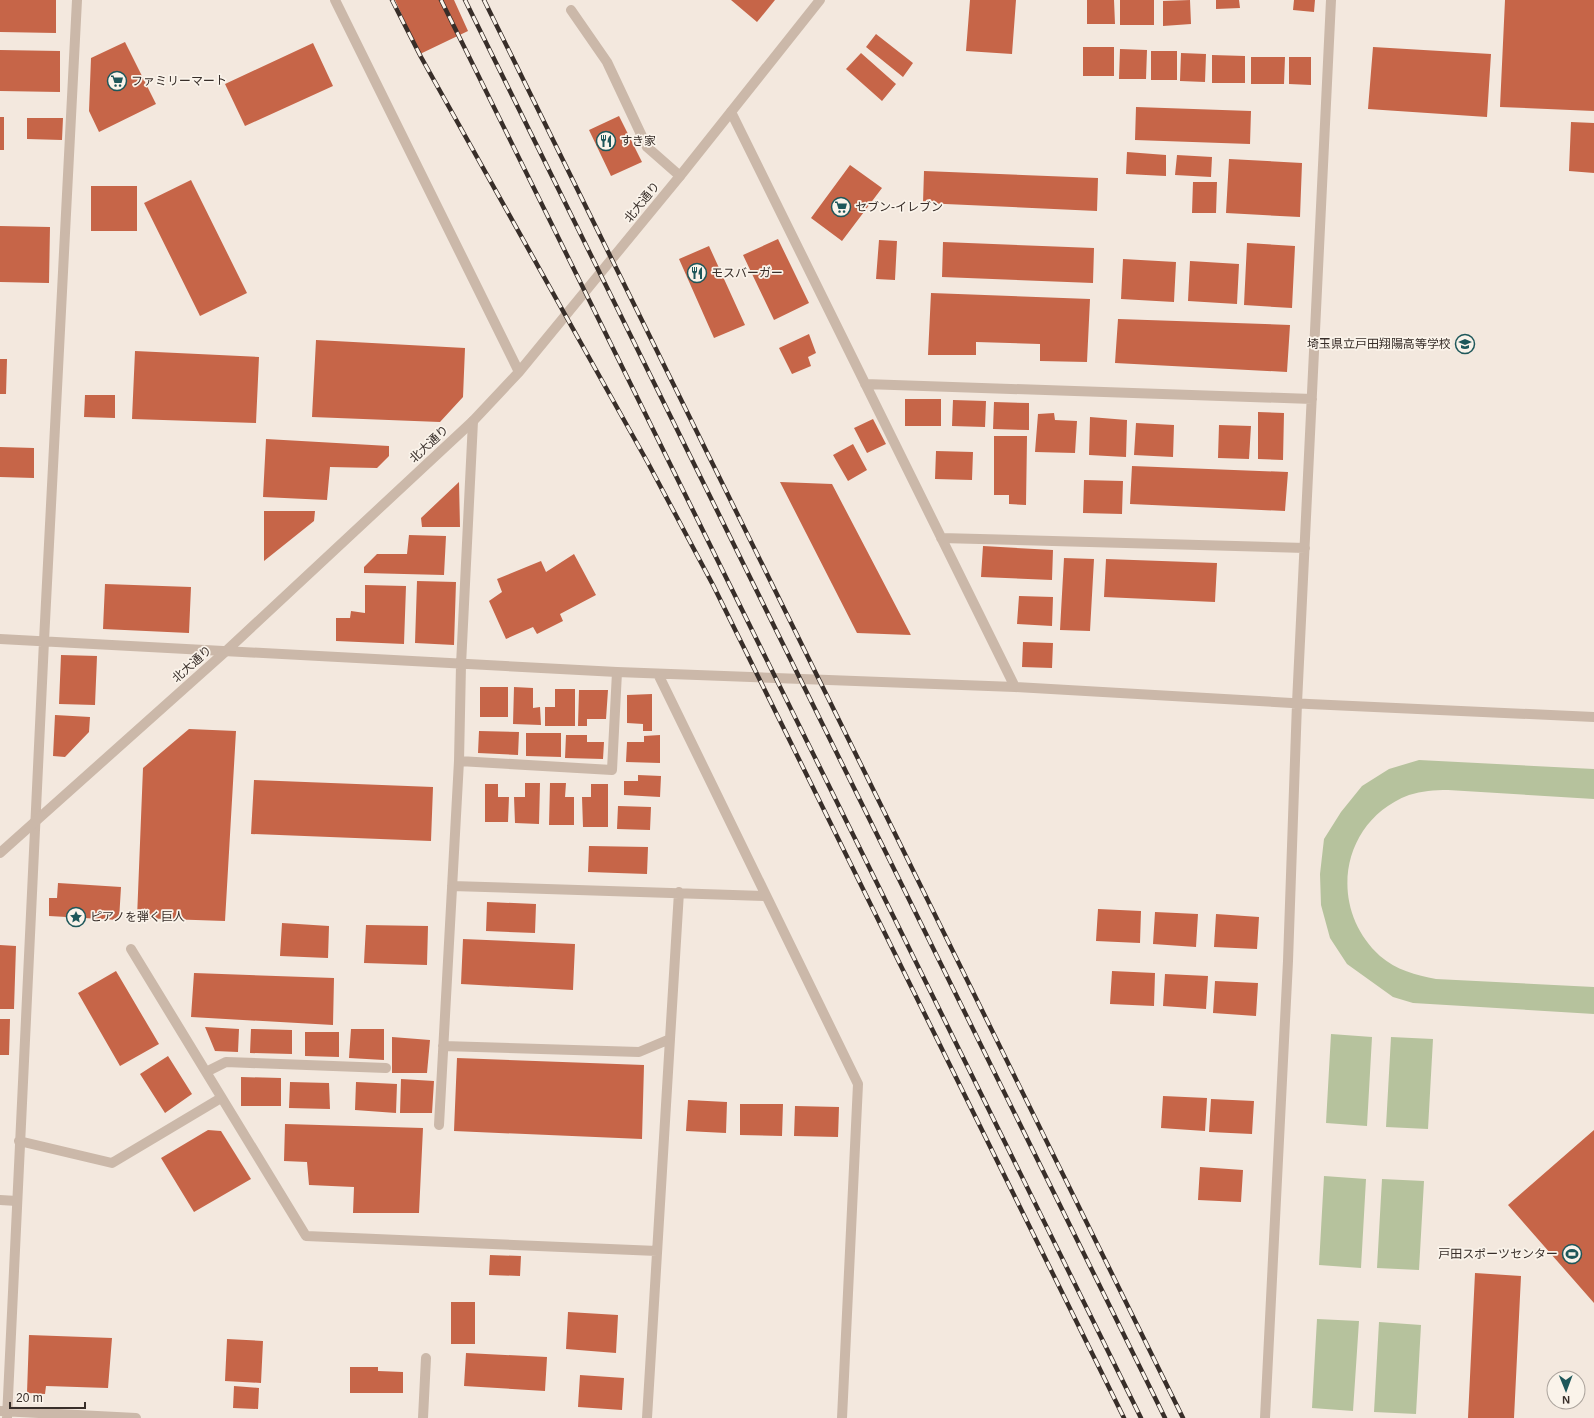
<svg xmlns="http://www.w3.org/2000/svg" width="1594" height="1418" font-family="Helvetica,'Noto Sans JP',sans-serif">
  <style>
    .green { fill: #b6c29d }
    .building { fill: #c66548 }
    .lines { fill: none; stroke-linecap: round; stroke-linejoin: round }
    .minor { stroke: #cbb8a9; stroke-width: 10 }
    .tertiary { stroke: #cbb8a9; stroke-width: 10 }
    .rail-casing { stroke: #382e29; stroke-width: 4.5 }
    .rail { stroke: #faf3ea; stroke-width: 3; stroke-dasharray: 9; stroke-linecap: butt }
    .labels { text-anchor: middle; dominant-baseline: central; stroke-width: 3.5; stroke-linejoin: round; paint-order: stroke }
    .poi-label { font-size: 12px; fill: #382e29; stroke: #faf3ea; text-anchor: start }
    .street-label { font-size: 12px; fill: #382e29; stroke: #faf3ea }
  </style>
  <rect width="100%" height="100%" fill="#f3e8de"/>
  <path class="green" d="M 1419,760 L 1594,769 L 1594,799 L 1448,790 C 1434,790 1422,791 1409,795 C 1340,821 1327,908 1380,956 C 1396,970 1416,975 1436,979 L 1594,987 L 1594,1014 L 1413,1003 L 1393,997 L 1347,964 L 1330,938 L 1321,905 L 1320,874 L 1324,839 L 1341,812 L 1362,786 L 1389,769 Z
    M 1331,1034 L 1372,1037 L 1367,1126 L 1326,1123 Z
    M 1391,1037 L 1433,1039 L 1428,1129 L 1386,1127 Z
    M 1324,1176 L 1366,1179 L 1361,1268 L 1319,1265 Z
    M 1382,1179 L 1424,1181 L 1419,1270 L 1377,1268 Z
    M 1317,1319 L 1359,1321 L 1353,1411 L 1312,1408 Z
    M 1379,1322 L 1421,1325 L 1416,1414 L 1374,1412 Z"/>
  <path class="building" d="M 0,0 L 56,0 L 56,33 L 0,32 Z
    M 395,0 L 454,0 L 468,31 L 420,54 Z
    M 731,0 L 775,0 L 757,22 Z
    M 970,0 L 1016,0 L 1012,54 L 966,51 Z
    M 1087,0 L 1114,0 L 1115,24 L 1087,24 Z
    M 1120,0 L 1154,0 L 1154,25 L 1120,25 Z
    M 1190,0 L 1191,24 L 1163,26 L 1163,1 Z
    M 1216,0 L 1239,0 L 1240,8 L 1216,9 Z
    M 1294,0 L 1315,0 L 1314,12 L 1293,10 Z
    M 1505,0 L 1594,0 L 1594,111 L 1500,107 Z
    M 876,34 L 913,63 L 903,77 L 866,47 Z
    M 125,42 L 156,104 L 99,132 L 89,111 L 91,58 Z
    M 313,43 L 333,86 L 245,126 L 225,84 Z
    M 1083,47 L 1114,47 L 1114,76 L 1083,76 Z
    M 1373,47 L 1491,54 L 1487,117 L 1368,109 Z
    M 1120,49 L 1147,50 L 1146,79 L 1119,79 Z
    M 0,50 L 60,51 L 60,92 L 0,91 Z
    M 1151,51 L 1177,51 L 1177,80 L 1151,80 Z
    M 861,53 L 896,84 L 882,101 L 846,69 Z
    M 1181,53 L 1206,54 L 1205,82 L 1180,81 Z
    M 1212,55 L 1245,56 L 1245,83 L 1212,83 Z
    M 1251,57 L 1285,57 L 1284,84 L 1251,84 Z
    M 1289,57 L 1311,57 L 1311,85 L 1289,84 Z
    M 1136,107 L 1251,111 L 1250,144 L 1135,140 Z
    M 619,116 L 642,162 L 611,176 L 589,130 Z
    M 0,117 L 4,117 L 4,150 L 0,150 Z
    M 27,118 L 63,118 L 62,140 L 27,139 Z
    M 1571,122 L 1594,123 L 1594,173 L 1569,171 Z
    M 1127,152 L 1166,155 L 1166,176 L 1126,174 Z
    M 1177,155 L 1212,157 L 1211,177 L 1175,175 Z
    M 1229,159 L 1302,163 L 1300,217 L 1226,213 Z
    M 850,165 L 882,188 L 842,241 L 811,218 Z
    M 924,171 L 1098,178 L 1097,211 L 923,203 Z
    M 191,180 L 247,293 L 200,316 L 144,203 Z
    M 1193,182 L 1217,182 L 1216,213 L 1192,213 Z
    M 91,186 L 137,186 L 137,231 L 91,231 Z
    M 0,226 L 50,227 L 49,283 L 0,282 Z
    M 778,239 L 809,303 L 774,320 L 743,255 Z
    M 879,240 L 897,241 L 895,280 L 876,279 Z
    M 943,242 L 1094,248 L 1093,283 L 942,277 Z
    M 1247,243 L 1295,246 L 1292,308 L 1244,305 Z
    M 709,246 L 745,325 L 714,338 L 679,259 Z
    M 1123,259 L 1176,262 L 1174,302 L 1121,299 Z
    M 1190,261 L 1239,264 L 1237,304 L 1188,301 Z
    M 931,293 L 1090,299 L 1087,362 L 1040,361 L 1040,344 L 976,342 L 976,355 L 928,355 Z
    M 1118,319 L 1290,325 L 1287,372 L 1115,363 Z
    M 809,334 L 816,353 L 808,357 L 811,366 L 792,374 L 779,348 Z
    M 316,340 L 465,348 L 463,397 L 440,422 L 312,417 Z
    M 135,351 L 259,357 L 256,423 L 132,419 Z
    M 0,359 L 7,359 L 6,394 L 0,394 Z
    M 85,395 L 115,395 L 115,418 L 84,417 Z
    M 905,399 L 941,399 L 941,426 L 905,426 Z
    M 953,400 L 986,401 L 985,427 L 952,426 Z
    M 994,402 L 1029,403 L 1029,430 L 993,429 Z
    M 1258,412 L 1284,413 L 1283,460 L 1258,459 Z
    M 1054,413 L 1055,420 L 1077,421 L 1075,453 L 1035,452 L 1038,414 Z
    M 1090,417 L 1127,420 L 1126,457 L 1089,455 Z
    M 873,419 L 886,444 L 867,453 L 854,428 Z
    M 1136,423 L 1174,425 L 1173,457 L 1134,455 Z
    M 1219,425 L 1251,426 L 1249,459 L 1218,458 Z
    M 994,436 L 1027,436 L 1026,505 L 1009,504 L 1009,495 L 994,495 Z
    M 266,439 L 389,446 L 389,456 L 377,468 L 330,467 L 327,500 L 263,497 Z
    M 853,444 L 867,470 L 848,481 L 833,455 Z
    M 0,447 L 34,448 L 34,478 L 0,477 Z
    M 936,451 L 973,452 L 972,480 L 935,479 Z
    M 1132,466 L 1288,472 L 1285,511 L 1130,504 Z
    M 1084,480 L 1123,481 L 1122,514 L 1083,513 Z
    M 459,482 L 460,527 L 422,527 L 421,518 Z
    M 780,482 L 832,484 L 911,635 L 857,633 Z
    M 264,511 L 315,511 L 314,521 L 264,561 Z
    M 409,535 L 446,536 L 444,575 L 364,573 L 364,567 L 377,554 L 407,554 Z
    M 983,546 L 1053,550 L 1052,580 L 981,577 Z
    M 574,554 L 596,595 L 560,614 L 563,621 L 537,634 L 533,627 L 506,639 L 489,601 L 502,592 L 497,579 L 541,561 L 546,572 Z
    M 1064,558 L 1094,559 L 1090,631 L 1060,630 Z
    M 1106,559 L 1217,563 L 1215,602 L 1104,597 Z
    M 417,581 L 456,582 L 454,645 L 415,643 Z
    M 105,584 L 191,587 L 189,633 L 103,629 Z
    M 365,585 L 406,586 L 404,644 L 336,641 L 336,618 L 350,618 L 351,611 L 365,613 Z
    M 1019,596 L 1053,597 L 1052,626 L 1017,624 Z
    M 1023,642 L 1053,643 L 1052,668 L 1022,667 Z
    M 61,655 L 97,656 L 95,705 L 59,704 Z
    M 480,687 L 508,687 L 508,717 L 480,717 Z
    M 514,687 L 533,688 L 533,708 L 540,707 L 541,725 L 513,724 Z
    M 555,689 L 575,689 L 575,726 L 545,726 L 545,707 L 555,707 Z
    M 579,690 L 608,690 L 606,719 L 587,719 L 587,726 L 578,726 Z
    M 652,694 L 652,731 L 643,731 L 643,724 L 627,723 L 627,695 Z
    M 55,715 L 90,717 L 89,732 L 65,757 L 53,756 Z
    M 189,729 L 236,731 L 225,921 L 137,918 L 143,768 Z
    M 479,731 L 519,732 L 518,755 L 478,753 Z
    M 526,733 L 561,733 L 561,757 L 526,756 Z
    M 566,735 L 587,735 L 587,742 L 604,742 L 603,759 L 565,758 Z
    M 660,735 L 660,763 L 626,762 L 627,742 L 644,742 L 644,736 Z
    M 638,775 L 661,776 L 660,797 L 624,795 L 624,781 L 638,781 Z
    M 254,780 L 433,787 L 431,841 L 251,834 Z
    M 525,783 L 540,783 L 539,824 L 515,823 L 514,797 L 525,797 Z
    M 550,783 L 566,783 L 565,797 L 574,797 L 574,825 L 549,825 Z
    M 485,784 L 498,784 L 498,797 L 509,797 L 508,822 L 485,822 Z
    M 591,784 L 608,784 L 608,827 L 583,827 L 582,797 L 591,797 Z
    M 618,806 L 651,807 L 650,830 L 617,829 Z
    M 589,846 L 648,847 L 647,874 L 588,872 Z
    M 58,883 L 121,887 L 119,920 L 49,916 L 49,898 L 57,898 Z
    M 487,902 L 536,904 L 535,933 L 486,931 Z
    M 1098,909 L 1141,911 L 1140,943 L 1096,941 Z
    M 1155,912 L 1198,914 L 1196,947 L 1153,944 Z
    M 1216,914 L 1259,917 L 1257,949 L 1214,947 Z
    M 282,923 L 329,926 L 328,958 L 280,956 Z
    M 366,925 L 428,926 L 427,965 L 364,963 Z
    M 463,939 L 575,944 L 573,990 L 461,984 Z
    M 0,945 L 16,946 L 14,1009 L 0,1009 Z
    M 116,971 L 159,1044 L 120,1066 L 78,993 Z
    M 1112,971 L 1155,973 L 1154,1006 L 1110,1004 Z
    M 194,973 L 334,978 L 333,1025 L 191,1017 Z
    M 1165,974 L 1208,976 L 1206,1009 L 1163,1006 Z
    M 1215,981 L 1258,983 L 1256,1016 L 1213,1013 Z
    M 0,1019 L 10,1019 L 9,1055 L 0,1055 Z
    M 205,1027 L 239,1029 L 238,1052 L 215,1051 Z
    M 251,1029 L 292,1030 L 292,1054 L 250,1053 Z
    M 351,1029 L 384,1029 L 384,1060 L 349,1058 Z
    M 305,1032 L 339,1032 L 339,1057 L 305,1056 Z
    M 392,1037 L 430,1040 L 427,1073 L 392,1073 Z
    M 168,1056 L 192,1094 L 165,1113 L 140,1074 Z
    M 457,1058 L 644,1065 L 642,1139 L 454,1131 Z
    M 241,1077 L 281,1078 L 281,1106 L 241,1106 Z
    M 401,1079 L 434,1081 L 432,1113 L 400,1113 Z
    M 290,1082 L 329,1083 L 330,1109 L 289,1108 Z
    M 356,1082 L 397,1084 L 396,1113 L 355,1110 Z
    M 1163,1096 L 1207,1098 L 1205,1131 L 1161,1128 Z
    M 1211,1099 L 1254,1101 L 1252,1134 L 1209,1132 Z
    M 688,1100 L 727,1102 L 726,1133 L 686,1131 Z
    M 740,1104 L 783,1104 L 782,1136 L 740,1135 Z
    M 795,1106 L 839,1107 L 838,1137 L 794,1136 Z
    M 285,1124 L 423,1128 L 419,1213 L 353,1213 L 354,1187 L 309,1185 L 307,1162 L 284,1161 Z
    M 208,1130 L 221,1131 L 251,1179 L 194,1212 L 161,1158 Z
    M 1594,1130 L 1594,1303 L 1508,1205 Z
    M 1200,1167 L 1243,1170 L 1241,1202 L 1198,1200 Z
    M 490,1255 L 521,1256 L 520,1276 L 489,1275 Z
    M 1475,1273 L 1521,1276 L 1514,1418 L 1468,1418 Z
    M 451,1302 L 475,1302 L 475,1344 L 451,1344 Z
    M 568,1312 L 618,1315 L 616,1353 L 566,1349 Z
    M 29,1335 L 112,1338 L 108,1388 L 46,1386 L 45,1394 L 27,1393 Z
    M 227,1339 L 263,1341 L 261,1383 L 225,1381 Z
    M 466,1353 L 547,1357 L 545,1391 L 464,1386 Z
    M 350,1367 L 378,1367 L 378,1371 L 403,1372 L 403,1393 L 350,1393 Z
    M 580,1375 L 624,1378 L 622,1410 L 578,1407 Z
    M 234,1386 L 259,1388 L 258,1409 L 233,1408 Z"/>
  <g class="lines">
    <path class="minor" d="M 571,10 L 607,62 L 647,147 L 680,176
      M 731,112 L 1015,687
      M 865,384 L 1312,399
      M 941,538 L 1305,548
      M 0,639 L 617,672 L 1015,687 L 1309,704 L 1594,717
      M 658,674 L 858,1084 L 842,1418
      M 459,761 L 612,770 L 617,672
      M 452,886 L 766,896
      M 131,949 L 306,1236 L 657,1251
      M 443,1046 L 639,1052 L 670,1039 L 679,892
      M 206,1072 L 226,1062 L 386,1068
      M 439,1125 L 459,761 L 461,665 L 473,421
      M 19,1141 L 112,1163 L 221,1098
      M 0,1200 L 17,1201
      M 0,1411 L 136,1418
      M 7,1418 L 44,641 L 77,0
      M 423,1418 L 426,1358
      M 647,1418 L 670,1039
      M 1265,1418 L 1288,961 L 1297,703 L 1331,0"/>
    <path class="tertiary" d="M 335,0 L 519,372
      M 0,853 L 225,652 L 473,421 L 519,372 L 680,176 L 820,0"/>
    <g class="rail-casing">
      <path id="rail" d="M 392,0 L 421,57 L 648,463 L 713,585 L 1124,1418
        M 441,0 L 1141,1418
        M 465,0 L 1165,1418
        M 484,0 L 1183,1418"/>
    </g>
    <use href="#rail" class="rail"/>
  </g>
  <defs>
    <g id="supermarket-ring" transform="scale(1)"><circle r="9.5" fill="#faf3ea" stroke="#1e575a" stroke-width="1.5"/><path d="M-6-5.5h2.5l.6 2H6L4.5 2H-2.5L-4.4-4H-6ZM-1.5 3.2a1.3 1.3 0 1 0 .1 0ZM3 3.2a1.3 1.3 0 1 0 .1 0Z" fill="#1e575a"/></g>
    <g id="restaurant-ring" transform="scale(1)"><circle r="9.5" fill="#faf3ea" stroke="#1e575a" stroke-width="1.5"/><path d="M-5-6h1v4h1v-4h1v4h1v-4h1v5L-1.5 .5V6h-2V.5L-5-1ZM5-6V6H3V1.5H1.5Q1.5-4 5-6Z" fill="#1e575a"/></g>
    <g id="school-ring" transform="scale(1)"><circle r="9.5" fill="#faf3ea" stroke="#1e575a" stroke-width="1.5"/><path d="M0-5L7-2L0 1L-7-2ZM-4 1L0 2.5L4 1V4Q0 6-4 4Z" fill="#1e575a"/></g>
    <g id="sight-ring" transform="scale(1)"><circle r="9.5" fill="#faf3ea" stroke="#1e575a" stroke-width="1.5"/><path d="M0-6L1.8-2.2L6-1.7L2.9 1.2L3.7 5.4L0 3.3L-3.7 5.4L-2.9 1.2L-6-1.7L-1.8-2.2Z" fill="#1e575a"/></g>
    <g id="stadium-ring" transform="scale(1)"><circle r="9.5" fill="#faf3ea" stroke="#1e575a" stroke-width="1.5"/><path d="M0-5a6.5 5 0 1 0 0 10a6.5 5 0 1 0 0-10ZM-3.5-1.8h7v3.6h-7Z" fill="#1e575a"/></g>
  </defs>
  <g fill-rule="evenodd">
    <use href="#supermarket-ring" x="117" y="81"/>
    <use href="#restaurant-ring" x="606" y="141"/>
    <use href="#supermarket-ring" x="841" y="207"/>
    <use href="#restaurant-ring" x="697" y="273"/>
    <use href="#school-ring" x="1465" y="344"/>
    <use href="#sight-ring" x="76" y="917"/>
    <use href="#stadium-ring" x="1572" y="1254"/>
  </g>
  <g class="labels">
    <g class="poi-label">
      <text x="131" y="81">ファミリーマート</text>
      <text x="620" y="141">すき家</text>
      <text x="855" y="207">セブン-イレブン</text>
      <text x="711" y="273">モスバーガー</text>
      <text x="1451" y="344" text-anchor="end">埼玉県立戸田翔陽高等学校</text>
      <text x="90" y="917">ピアノを弾く巨人</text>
      <text x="1558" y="1254" text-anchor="end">戸田スポーツセンター</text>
    </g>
    <g class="street-label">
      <text transform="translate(642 202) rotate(-51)">北大通り</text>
      <text transform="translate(429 444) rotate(-43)">北大通り</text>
      <text transform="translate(192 664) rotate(-42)">北大通り</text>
    </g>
  </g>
  <g transform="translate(1566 1390) rotate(179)"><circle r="19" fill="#faf3ea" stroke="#aca49d"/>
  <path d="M0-3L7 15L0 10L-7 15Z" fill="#1e575a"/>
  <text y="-6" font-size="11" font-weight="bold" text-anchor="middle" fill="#382e29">N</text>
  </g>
  <path d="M10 1402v6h75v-6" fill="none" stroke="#382e29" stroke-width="2"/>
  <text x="16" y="1402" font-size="12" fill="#382e29" stroke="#faf3ea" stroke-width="3" paint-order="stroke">20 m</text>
</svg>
